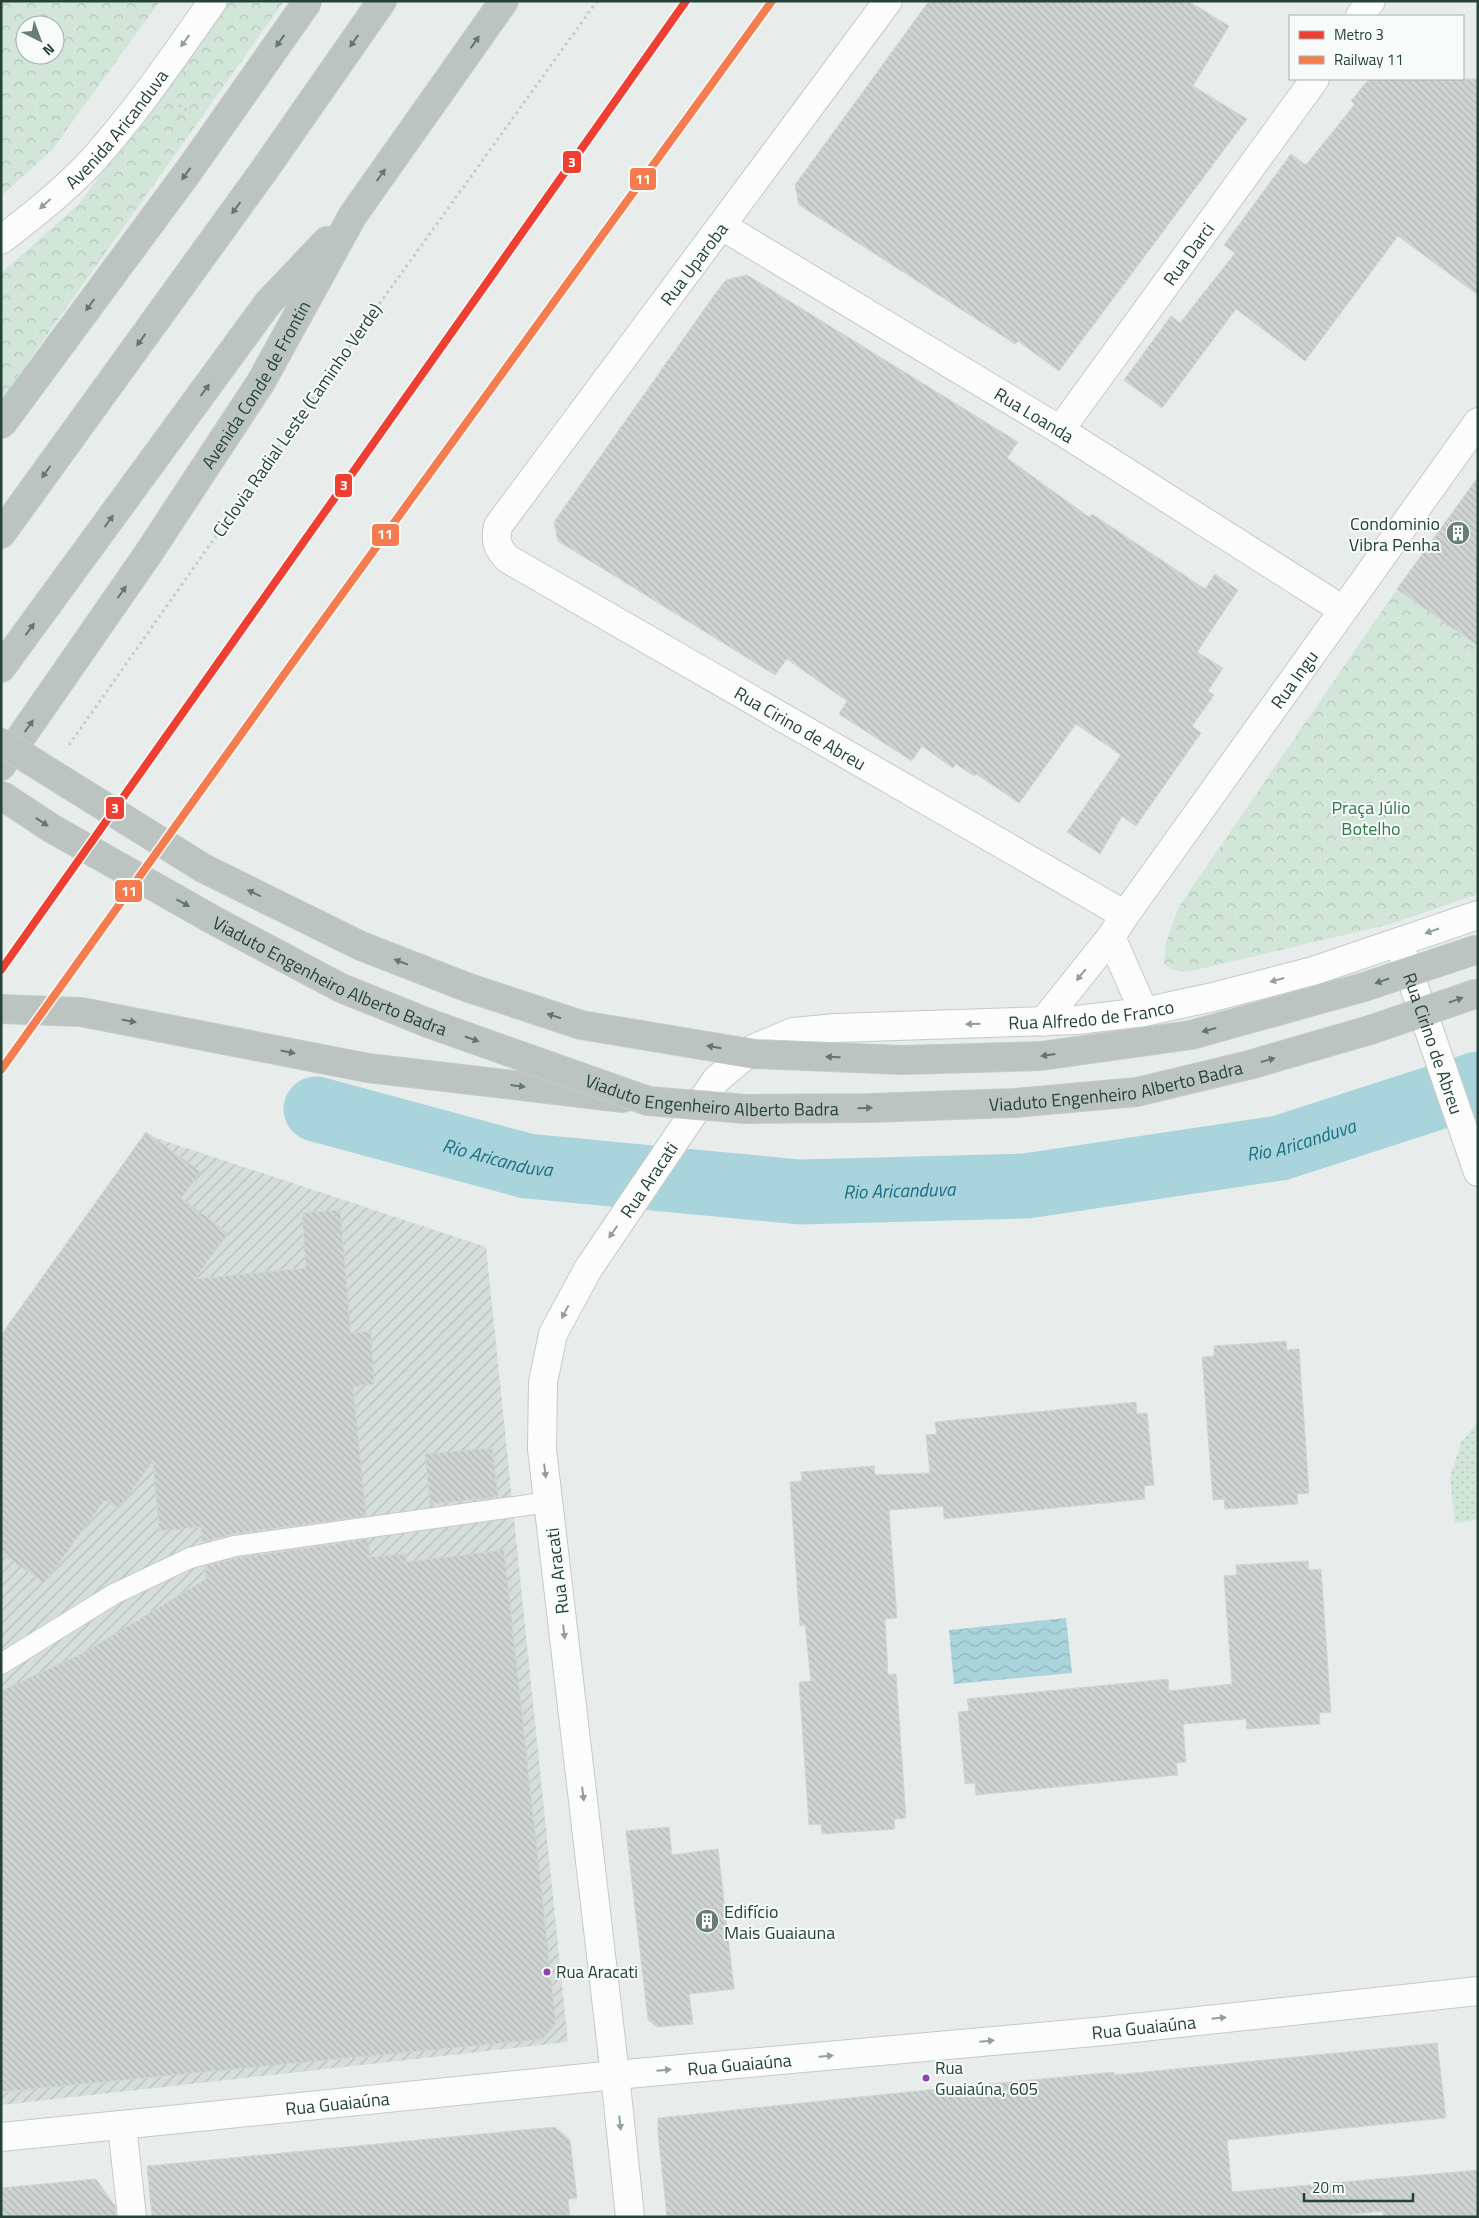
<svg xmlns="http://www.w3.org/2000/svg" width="1479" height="2218" font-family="'Titillium Web',sans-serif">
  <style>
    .industrial { fill: url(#industrial-furrows) }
    .forest { fill: url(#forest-crowns); fill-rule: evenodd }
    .garden { fill: url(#garden-dots) }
    .water { fill: url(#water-waves) }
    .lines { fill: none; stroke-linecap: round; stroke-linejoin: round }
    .river { stroke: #a9d4db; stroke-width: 65 }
    .building { fill: url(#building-back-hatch); stroke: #d1d6d4 }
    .lane-casing { stroke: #c5cac8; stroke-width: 22 }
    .street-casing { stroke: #c5cac8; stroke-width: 30 }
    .secondary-casing { stroke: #c3cbc8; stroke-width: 30 }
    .highway-casing { stroke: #c3ccc9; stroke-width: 30 }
    .path { stroke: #c3ccca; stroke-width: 3; stroke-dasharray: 2.5 4; stroke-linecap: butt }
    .lane { stroke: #fcfcfc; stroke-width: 20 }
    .street { stroke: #fcfcfc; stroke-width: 28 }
    .secondary { stroke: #fcfcfc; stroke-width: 28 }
    .highway { stroke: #bcc4c2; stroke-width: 28 }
    .highway-bridge-casing { stroke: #c3ccc9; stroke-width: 30; stroke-linecap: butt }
    .highway-bridge { stroke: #bcc4c2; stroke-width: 28 }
    .rail-1-casing { stroke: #f7fbf9; stroke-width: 11 }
    .rail-1 { stroke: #f47c4f; stroke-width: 8 }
    .metro-1-casing { stroke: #f7fbf9; stroke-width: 11 }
    .metro-1 { stroke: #ef3f32; stroke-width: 8 }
    .oneway { fill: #909f9b }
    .oneway2 { fill: #617670 }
    .bus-dot { fill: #8e44ad; stroke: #f7fbf9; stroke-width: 2 }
    .labels { text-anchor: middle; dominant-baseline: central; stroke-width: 4; stroke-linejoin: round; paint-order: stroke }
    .bus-label { font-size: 17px; fill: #24423a; stroke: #f7fbf9; text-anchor: start }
    .street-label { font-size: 18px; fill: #24423a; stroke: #f7fbf9 }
    .poi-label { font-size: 18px; fill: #24423a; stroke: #f7fbf9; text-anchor: end }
    .park-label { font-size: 18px; fill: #2d7a4b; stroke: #f7fbf9 }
    .water-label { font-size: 19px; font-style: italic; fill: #1c6f80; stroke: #f7fbf9 }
    .line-badge { stroke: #f7fbf9; stroke-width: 2 }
    .badge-label { font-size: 14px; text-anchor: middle; font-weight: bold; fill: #fff }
  </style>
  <defs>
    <pattern id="industrial-furrows" width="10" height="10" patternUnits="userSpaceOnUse" patternTransform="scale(1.25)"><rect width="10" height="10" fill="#d6dedb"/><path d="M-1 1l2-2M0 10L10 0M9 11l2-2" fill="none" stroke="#b8c0bd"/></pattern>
    <pattern id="forest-crowns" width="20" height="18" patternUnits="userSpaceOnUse" patternTransform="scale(1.25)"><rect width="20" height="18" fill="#d1e6d8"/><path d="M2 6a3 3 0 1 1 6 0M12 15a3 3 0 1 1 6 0" fill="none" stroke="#b3c6ba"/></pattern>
    <pattern id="garden-dots" width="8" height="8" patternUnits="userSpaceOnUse" patternTransform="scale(1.25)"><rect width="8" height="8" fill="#d1e6d8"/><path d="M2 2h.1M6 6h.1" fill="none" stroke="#b3c6ba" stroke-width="1.8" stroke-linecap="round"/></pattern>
    <pattern id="water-waves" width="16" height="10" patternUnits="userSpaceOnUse" patternTransform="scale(1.25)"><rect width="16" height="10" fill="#a9d4db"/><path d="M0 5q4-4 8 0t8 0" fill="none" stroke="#91b7bd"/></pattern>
    <pattern id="building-back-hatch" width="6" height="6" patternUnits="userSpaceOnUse" patternTransform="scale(1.25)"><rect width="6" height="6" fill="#cfd4d2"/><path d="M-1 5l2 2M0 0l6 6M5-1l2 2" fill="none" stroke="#b2b7b5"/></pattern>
  </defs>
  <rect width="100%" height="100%" fill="#e8edeb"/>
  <path class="industrial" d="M 150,1136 L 486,1247 L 568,2042 L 1,2105 L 1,1338 Z"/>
  <path class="forest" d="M 1,1 L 160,1 L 52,150 L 1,196 ZM 25,25 L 55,25 L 55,55 L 25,55 Z
    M 227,1 L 284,1 L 1,400 L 1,273 L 79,204 Z
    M 1397,589 L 1478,646 L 1478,894 L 1391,924 L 1187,972 L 1172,970 L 1164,964 L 1166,943 L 1178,908 Z"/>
  <path class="garden" d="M 1478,1422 L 1478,1520 L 1455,1523 L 1450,1478 L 1461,1442 Z"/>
  <path class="water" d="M 1066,1618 L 1072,1673 L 954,1684 L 949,1630 Z"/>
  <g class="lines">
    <path class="river" id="s1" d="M 316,1109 L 527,1166 L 800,1192 L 1026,1186 L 1280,1148 L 1478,1084"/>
  </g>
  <path class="building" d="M 929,1 L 1188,1 L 1229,26 L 1193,86 L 1247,119 L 1059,371 L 1018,341 L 1015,344 L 799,205 L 795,185 Z
    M 1369,79 L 1478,79 L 1478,295 L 1398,236 L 1305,361 L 1236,309 L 1162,408 L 1124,380 L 1171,316 L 1180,323 L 1235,253 L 1224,245 L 1291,154 L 1306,165 L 1355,104 L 1351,101 Z
    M 747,275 L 1018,442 L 1007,458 L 1089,517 L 1092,514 L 1205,589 L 1215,574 L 1238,590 L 1197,652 L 1223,668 L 1208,691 L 1214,695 L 1192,726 L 1201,733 L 1136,826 L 1122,816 L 1100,854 L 1067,832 L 1121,755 L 1076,724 L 1019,803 L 976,774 L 974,776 L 956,764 L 953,768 L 922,746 L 912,761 L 839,714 L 847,701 L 787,659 L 775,675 L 558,541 L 554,522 L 715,294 L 726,280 Z
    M 1478,477 L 1478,646 L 1397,589 Z
    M 146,1132 L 201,1172 L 181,1198 L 228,1233 L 195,1279 L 306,1268 L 302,1213 L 340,1210 L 351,1333 L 371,1331 L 374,1384 L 353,1387 L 366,1516 L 233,1534 L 202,1542 L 201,1527 L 159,1531 L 153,1461 L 118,1509 L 105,1500 L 44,1583 L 1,1553 L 1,1335 Z
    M 1286,1341 L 1287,1350 L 1299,1349 L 1309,1493 L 1297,1494 L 1298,1504 L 1225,1509 L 1224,1499 L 1213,1500 L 1202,1357 L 1214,1356 L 1214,1346 Z
    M 1136,1402 L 1137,1414 L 1147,1413 L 1154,1485 L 1144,1486 L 1145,1499 L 944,1519 L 943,1506 L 889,1510 L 897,1618 L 885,1619 L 888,1675 L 896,1674 L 906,1818 L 894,1819 L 895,1829 L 822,1834 L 821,1824 L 809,1825 L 799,1682 L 811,1681 L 805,1625 L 800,1626 L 790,1482 L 802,1481 L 801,1472 L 874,1466 L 875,1475 L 930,1473 L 926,1435 L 937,1434 L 935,1422 Z
    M 492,1448 L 498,1497 L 430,1504 L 425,1454 Z
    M 368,1539 L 370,1557 L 406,1554 L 406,1562 L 504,1550 L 556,2023 L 543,2039 L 1,2092 L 1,1691 L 83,1653 L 206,1579 L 205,1566 L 237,1558 Z
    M 1308,1561 L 1309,1570 L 1321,1569 L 1331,1712 L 1319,1713 L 1320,1724 L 1247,1729 L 1246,1719 L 1183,1724 L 1186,1762 L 1176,1763 L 1178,1775 L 976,1795 L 975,1783 L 965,1784 L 958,1712 L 969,1711 L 967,1699 L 1168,1679 L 1169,1691 L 1232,1684 L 1224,1576 L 1237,1575 L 1236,1565 Z
    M 669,1827 L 672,1855 L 718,1849 L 734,1989 L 689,1994 L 693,2024 L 657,2027 L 648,2020 L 626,1831 Z
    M 1437,2043 L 1446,2118 L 1227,2140 L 1232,2192 L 1478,2170 L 1478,2217 L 1383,2217 L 1383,2211 L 1325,2217 L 667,2217 L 658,2134 L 658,2118 L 937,2089 L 1114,2072 L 1114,2075 Z
    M 555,2127 L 570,2140 L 577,2198 L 568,2199 L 570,2217 L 152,2217 L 147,2166 Z
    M 96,2179 L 115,2206 L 116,2217 L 1,2217 L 1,2188 Z"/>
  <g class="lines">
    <g class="lane-casing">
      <path id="lane" d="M 1,1664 L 114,1594 L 190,1558 L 235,1546 L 549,1502"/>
    </g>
    <g class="street-casing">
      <g id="street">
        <path id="s2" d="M 888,1 L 498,526 C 495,541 497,548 508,559 L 1125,915"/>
        <path d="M 1360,16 L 1371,1"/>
        <path id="s3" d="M 722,226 L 1060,430 L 1343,610"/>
        <path id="s4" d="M 1060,430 L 1315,79"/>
        <path d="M 1111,937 L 1144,1012"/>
        <path id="s5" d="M 1399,943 L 1478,1172"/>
        <path id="s6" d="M 1043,1022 L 1111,937 L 1125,915 L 1478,422"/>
        <path d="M 615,2075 L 630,2217"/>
        <path d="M 122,2125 L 132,2217"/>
      </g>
    </g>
    <g class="secondary-casing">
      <g id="secondary">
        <path id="s7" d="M 1,240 C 32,216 64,191 91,162 C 136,113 174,56 213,1"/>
        <path id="s8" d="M 615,2075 L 542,1449 L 543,1382 L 553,1334 L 588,1269 L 716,1080 L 753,1049 L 793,1032 L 836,1028 L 1077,1020 L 1144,1012 L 1213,997 L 1313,971 L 1478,915"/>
        <path id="s9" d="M 1,2137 L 615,2075 L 1105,2031 L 1478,1991"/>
      </g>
    </g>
    <g class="highway-casing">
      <g id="highway">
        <path d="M 1,534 L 265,169 L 382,1"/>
        <path d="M 1,668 L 268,303 L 327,241"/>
        <path id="s10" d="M 1,766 L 148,554 L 261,382 L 353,215 L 504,1"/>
        <path d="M 1,1009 L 81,1012 L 368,1068 L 623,1098"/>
      </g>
    </g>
    <path class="path" d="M 179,105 L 190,113
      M 69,745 L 370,317 L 597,1"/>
    <use href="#lane" class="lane"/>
    <use href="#street" class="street"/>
    <use href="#secondary" class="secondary"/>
    <use href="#highway" class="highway"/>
    <g class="highway-bridge-casing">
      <g id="highway-bridge">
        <path d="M 1,425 L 190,169 L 308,1"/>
        <path d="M 1,742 L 203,868 L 361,946 L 469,988 L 581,1025 L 755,1054 L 903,1060 L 1041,1056 L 1191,1035 L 1364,987 L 1478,949"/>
        <path id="s11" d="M 1,795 L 51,828 L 215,921 L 341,988 L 428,1023 L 648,1101 L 746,1109 L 869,1108 L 1015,1103 L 1137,1092 L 1249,1065 L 1370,1030 L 1478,993"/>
      </g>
    </g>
    <use href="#highway-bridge" class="highway-bridge"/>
    <g class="rail-1-casing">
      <path id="rail-1" d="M 1,1070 L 280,680 L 772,1"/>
    </g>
    <use href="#rail-1" class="rail-1"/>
    <g class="metro-1-casing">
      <path id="metro-1" d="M 1,970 L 686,1"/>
    </g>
    <use href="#metro-1" class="metro-1"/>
  </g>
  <defs><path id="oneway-solid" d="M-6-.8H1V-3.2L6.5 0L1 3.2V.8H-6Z" transform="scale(1.25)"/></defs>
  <g class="oneway">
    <use href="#oneway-solid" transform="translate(185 41) rotate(126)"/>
    <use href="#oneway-solid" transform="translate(45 204) rotate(138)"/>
    <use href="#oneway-solid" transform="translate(1432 931) rotate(161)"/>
    <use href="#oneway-solid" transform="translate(1081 975) rotate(129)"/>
    <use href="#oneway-solid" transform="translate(1277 980) rotate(165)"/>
    <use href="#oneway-solid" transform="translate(973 1024) rotate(178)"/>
    <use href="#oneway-solid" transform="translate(613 1232) rotate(125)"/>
    <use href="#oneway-solid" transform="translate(565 1312) rotate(118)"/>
    <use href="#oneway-solid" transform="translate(545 1471) rotate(83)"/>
    <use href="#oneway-solid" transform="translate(564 1632) rotate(83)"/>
    <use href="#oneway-solid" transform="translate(583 1794) rotate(83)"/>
    <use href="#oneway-solid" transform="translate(1219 2018) rotate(-6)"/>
    <use href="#oneway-solid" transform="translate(987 2041) rotate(-5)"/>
    <use href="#oneway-solid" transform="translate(826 2056) rotate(-5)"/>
    <use href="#oneway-solid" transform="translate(664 2070) rotate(-5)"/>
    <use href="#oneway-solid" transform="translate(620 2123) rotate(84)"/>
  </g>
  <g class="oneway2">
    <use href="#oneway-solid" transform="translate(280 41) rotate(125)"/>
    <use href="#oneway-solid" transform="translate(354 41) rotate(125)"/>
    <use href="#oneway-solid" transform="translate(475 42) rotate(-55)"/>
    <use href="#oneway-solid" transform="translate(186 174) rotate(126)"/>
    <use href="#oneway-solid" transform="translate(381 175) rotate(-55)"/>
    <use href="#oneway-solid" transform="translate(236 208) rotate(126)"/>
    <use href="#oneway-solid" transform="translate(90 305) rotate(126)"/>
    <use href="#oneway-solid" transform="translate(141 340) rotate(126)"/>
    <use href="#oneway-solid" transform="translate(205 390) rotate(-54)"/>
    <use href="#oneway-solid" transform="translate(46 472) rotate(126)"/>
    <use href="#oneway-solid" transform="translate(109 521) rotate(-54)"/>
    <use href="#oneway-solid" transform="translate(122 592) rotate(-55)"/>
    <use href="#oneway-solid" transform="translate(30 629) rotate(-54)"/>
    <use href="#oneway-solid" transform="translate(29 726) rotate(-55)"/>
    <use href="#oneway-solid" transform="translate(42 822) rotate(33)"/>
    <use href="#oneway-solid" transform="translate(254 893) rotate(-154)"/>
    <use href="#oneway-solid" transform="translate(183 903) rotate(29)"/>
    <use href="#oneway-solid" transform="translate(401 962) rotate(-159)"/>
    <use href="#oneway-solid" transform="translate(1382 981) rotate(161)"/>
    <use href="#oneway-solid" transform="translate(1456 1000) rotate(-19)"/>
    <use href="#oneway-solid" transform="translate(554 1016) rotate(-162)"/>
    <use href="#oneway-solid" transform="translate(129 1021) rotate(11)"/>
    <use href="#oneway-solid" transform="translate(1209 1030) rotate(165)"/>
    <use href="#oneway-solid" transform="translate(472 1039) rotate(19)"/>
    <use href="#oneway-solid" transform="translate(714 1047) rotate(-170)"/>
    <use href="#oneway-solid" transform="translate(288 1052) rotate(11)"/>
    <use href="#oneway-solid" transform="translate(1048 1055) rotate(172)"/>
    <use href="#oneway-solid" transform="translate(833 1057) rotate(-178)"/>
    <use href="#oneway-solid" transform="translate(1268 1060) rotate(-16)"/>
    <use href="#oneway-solid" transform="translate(518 1086) rotate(7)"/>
    <use href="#oneway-solid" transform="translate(865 1108) rotate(-1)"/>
  </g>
  <defs>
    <g id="building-disc" transform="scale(1.25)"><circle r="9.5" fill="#697e78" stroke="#f7fbf9"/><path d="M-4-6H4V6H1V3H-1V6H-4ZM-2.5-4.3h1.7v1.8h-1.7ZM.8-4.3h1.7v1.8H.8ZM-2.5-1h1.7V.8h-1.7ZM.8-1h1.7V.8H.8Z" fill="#fff"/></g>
  </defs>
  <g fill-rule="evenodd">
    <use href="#building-disc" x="1458" y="533"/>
    <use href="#building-disc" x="707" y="1921"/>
  </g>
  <g class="bus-dot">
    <circle cx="547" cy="1972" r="4.5"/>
    <circle cx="926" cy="2078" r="4.5"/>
  </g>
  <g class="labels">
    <g class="bus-label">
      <text x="556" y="1972">Rua Aracati</text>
      <text x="935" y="2068">Rua<tspan x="935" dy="21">Guaiaúna, 605</tspan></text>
    </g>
    <g class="street-label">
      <text stroke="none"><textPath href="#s7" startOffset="161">Avenida Aricanduva</textPath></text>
      <text stroke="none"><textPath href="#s4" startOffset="218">Rua Darci</textPath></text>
      <text transform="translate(694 264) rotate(-53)">Rua Uparoba</text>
      <text stroke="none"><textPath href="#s10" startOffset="459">Avenida Conde de Frontin</textPath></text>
      <text stroke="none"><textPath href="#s3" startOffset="365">Rua Loanda</textPath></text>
      <text transform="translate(297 420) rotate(-55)">Ciclovia Radial Leste (Caminho Verde)</text>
      <text stroke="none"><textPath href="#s6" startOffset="425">Rua Ingu</textPath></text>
      <text stroke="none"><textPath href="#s2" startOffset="1028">Rua Cirino de Abreu</textPath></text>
      <text stroke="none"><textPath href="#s11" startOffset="376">Viaduto Engenheiro Alberto Badra</textPath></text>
      <text stroke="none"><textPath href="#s8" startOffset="1439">Rua Alfredo de Franco</textPath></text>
      <text stroke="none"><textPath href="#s5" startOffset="106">Rua Cirino de Abreu</textPath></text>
      <text stroke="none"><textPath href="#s11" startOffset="1188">Viaduto Engenheiro Alberto Badra</textPath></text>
      <text stroke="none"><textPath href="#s11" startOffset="781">Viaduto Engenheiro Alberto Badra</textPath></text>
      <text stroke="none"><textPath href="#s8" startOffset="928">Rua Aracati</textPath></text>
      <text transform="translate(557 1571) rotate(-97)">Rua Aracati</text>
      <text stroke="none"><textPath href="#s9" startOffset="1148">Rua Guaiaúna</textPath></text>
      <text stroke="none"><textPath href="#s9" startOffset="742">Rua Guaiaúna</textPath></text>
      <text stroke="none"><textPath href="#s9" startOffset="338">Rua Guaiaúna</textPath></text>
    </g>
    <g class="poi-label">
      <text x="1440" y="523">Condominio<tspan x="1440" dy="21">Vibra Penha</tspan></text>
      <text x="724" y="1911" text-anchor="start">Edifício<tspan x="724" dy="21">Mais Guaiauna</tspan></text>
    </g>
    <g class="park-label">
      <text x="1371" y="807">Praça Júlio<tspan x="1371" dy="21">Botelho</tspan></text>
    </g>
    <g class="water-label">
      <text stroke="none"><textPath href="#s1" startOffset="998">Rio Aricanduva</textPath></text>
      <text stroke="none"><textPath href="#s1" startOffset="188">Rio Aricanduva</textPath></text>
      <text stroke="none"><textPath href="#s1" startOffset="592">Rio Aricanduva</textPath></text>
    </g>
  </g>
  <g class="line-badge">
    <rect x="562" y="150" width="20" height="24" rx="5" fill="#ef3f32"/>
    <rect x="629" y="167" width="28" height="24" rx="5" fill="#f47c4f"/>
    <rect x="334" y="473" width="19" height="25" rx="5" fill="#ef3f32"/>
    <rect x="371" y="523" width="29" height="24" rx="5" fill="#f47c4f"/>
    <rect x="105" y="796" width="20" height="24" rx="5" fill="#ef3f32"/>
    <rect x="114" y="879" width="29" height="24" rx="5" fill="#f47c4f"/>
  </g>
  <g class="badge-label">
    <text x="572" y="167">3</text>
    <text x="643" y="184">11</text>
    <text x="344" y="490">3</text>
    <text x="385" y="539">11</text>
    <text x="115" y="813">3</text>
    <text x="129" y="896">11</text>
  </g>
  <rect width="1479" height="2218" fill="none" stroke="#24423a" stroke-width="5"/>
  <rect x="1289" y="15" width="175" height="65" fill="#f7fbf9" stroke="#a3b1ad"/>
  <rect x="1299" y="31" width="25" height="8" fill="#ef3f32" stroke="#a3b1ad"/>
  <text x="1334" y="40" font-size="15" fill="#24423a">Metro 3</text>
  <rect x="1299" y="56" width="25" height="8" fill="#f47c4f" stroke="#a3b1ad"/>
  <text x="1334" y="65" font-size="15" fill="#24423a">Railway 11</text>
  <g transform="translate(40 40) rotate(138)"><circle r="24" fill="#f7fbf9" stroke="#a3b1ad"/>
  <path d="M0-4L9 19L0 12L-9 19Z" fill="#697e78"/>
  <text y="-8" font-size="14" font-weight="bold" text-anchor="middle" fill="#24423a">N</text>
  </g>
  <path d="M1304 2193v8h109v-8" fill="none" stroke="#24423a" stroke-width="2.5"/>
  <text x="1312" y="2193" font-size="15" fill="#24423a" stroke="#f7fbf9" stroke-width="4" paint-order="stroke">20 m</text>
</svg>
